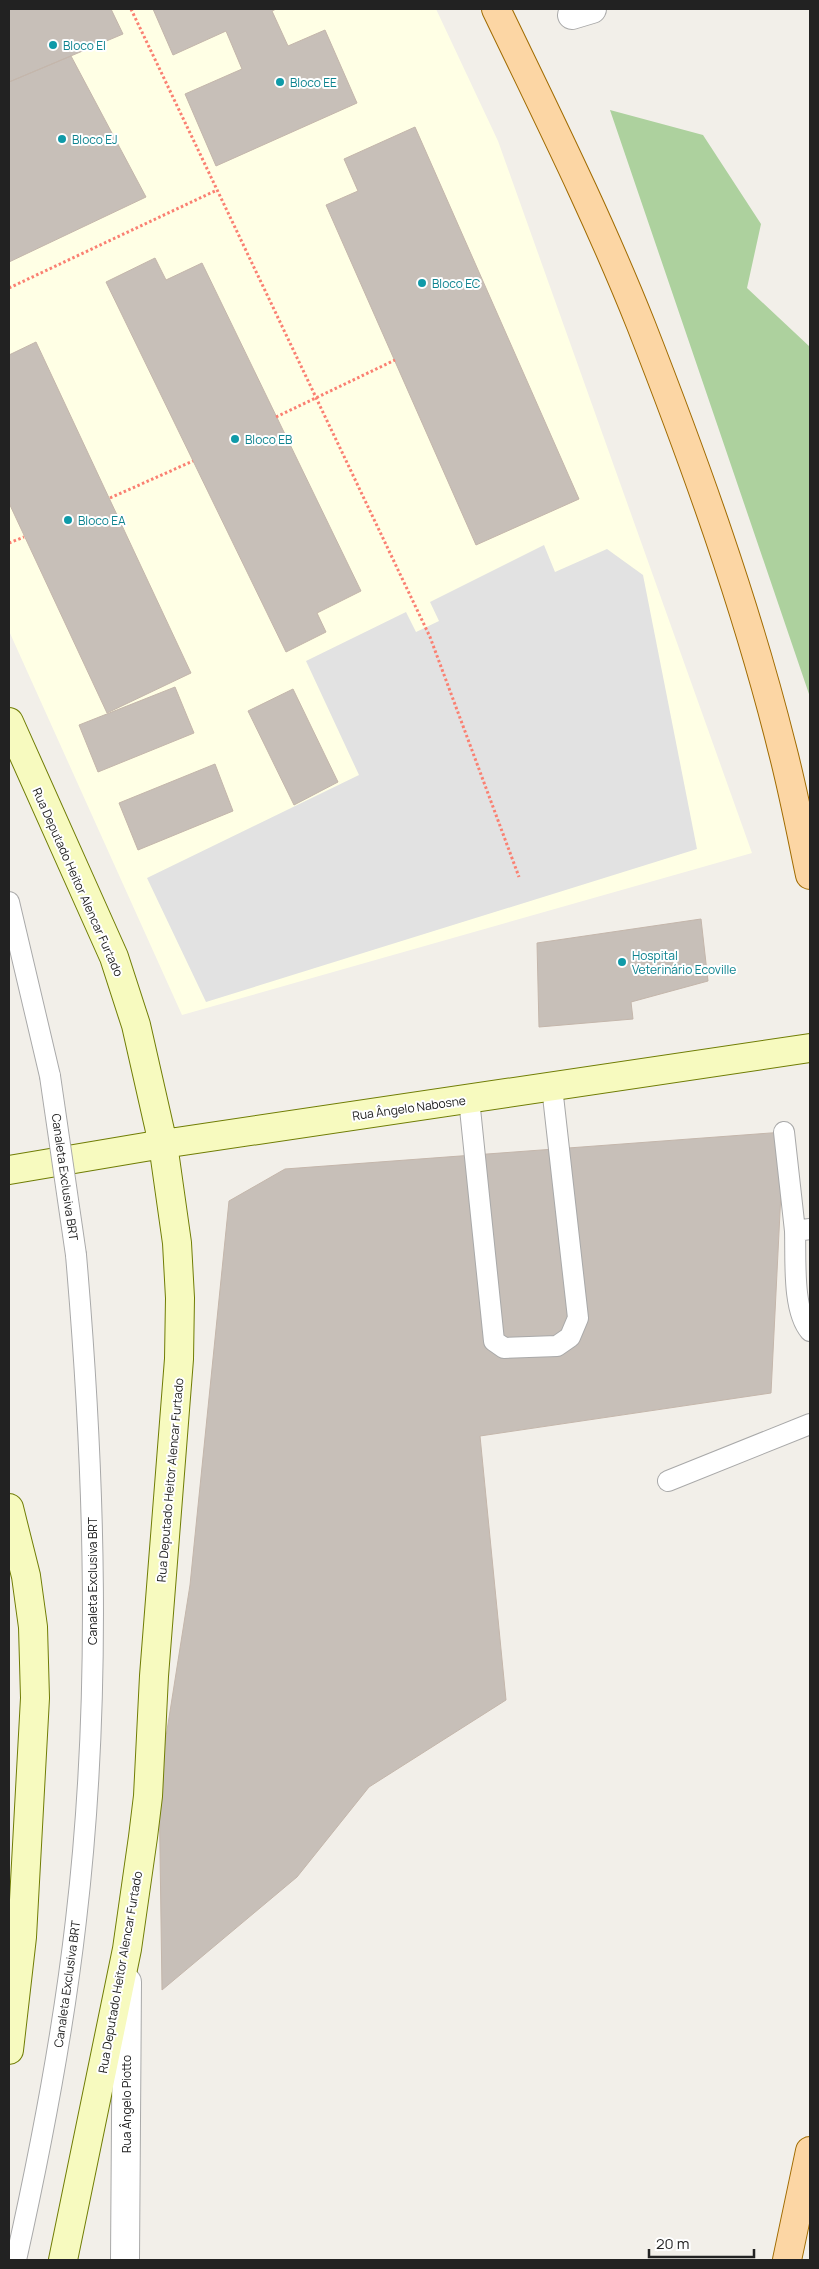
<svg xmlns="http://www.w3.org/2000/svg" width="819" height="2269" font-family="Manrope,sans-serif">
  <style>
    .education { fill: #ffffe5 }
    .forest { fill: #add19e }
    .parking { fill: #e2e2e2 }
    .building { fill: #c7bfb8; stroke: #c4b6ab }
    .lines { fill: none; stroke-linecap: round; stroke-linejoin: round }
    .lane-casing { stroke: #a9a9a9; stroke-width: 22 }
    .street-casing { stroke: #a9a9a9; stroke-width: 30 }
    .secondary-casing { stroke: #707d05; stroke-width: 30 }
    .primary-casing { stroke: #a06b00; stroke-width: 30 }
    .path { stroke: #fa8072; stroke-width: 3; stroke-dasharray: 2.5 2.5; stroke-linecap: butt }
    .lane { stroke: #fff; stroke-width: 20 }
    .street { stroke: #fff; stroke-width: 28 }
    .secondary { stroke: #f7fabf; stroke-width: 28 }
    .primary { stroke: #fcd6a4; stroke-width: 28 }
    .lane-bridge-casing { stroke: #a9a9a9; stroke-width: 22; stroke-linecap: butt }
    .lane-bridge { stroke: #fff; stroke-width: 20 }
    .culture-dot { fill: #0f9aa8; stroke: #fff; stroke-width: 2 }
    .labels { text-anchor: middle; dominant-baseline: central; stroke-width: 4; stroke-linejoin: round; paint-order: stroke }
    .culture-label { font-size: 12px; fill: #0d838f; stroke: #fff; text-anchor: start }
    .street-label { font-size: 12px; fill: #222; stroke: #fff }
  </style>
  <rect width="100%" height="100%" fill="#f2efe9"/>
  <path class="education" d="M 9,9 L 436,9 L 498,141 L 752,853 L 182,1015 L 9,631 Z"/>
  <path class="forest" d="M 610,110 L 703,135 L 761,224 L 747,288 L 810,347 L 810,697 Z"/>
  <path class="parking" d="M 544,545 L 555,572 L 607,549 L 643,575 L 697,849 L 206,1002 L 147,878 L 359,775 L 306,661 L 406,612 L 416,632 L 439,621 L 430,602 Z"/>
  <path class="building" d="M 9,9 L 111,9 L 123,34 L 9,82 Z
    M 153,9 L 276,9 L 272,11 L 288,46 L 325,30 L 357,103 L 216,166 L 185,94 L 242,69 L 226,31 L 173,55 Z
    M 71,56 L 146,197 L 9,262 L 9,82 Z
    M 415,127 L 579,499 L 476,545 L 326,205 L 358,191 L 344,159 Z
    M 155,258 L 166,280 L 202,263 L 361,591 L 317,613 L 326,632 L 286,652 L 106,282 Z
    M 36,342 L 191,673 L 107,713 L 9,503 L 9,355 Z
    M 175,687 L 194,733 L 98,772 L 79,725 Z
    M 293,689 L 338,782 L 294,805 L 248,711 Z
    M 215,764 L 233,811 L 138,850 L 119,803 Z
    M 701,919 L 708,981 L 631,1002 L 633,1019 L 539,1027 L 537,943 Z
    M 784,1132 L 771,1393 L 480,1436 L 506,1700 L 369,1787 L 297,1877 L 162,1990 L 159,1781 L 190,1585 L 229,1201 L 285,1169 Z"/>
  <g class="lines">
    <g class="lane-casing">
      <path id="lane" d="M 9,902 L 50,1076
        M 469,1099 L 494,1341 L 504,1348 L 557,1346 L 570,1337 L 578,1318 L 552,1087
        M 784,1132 L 795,1231
        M 810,1229 L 795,1231 C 796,1258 792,1310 810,1331
        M 668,1481 L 810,1424
        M 16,2260 C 41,2148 63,2034 76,1920 C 102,1700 95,1475 76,1255"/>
    </g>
    <g class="street-casing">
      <path id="street" d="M 572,15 L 592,9
        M 125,2260 L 127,1982"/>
    </g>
    <g class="secondary-casing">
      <path id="secondary" d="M 9,722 L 114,957 L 136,1025 L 163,1144 L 177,1243 L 180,1298 L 179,1359 L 154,1676 L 148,1796 L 143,1837 L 127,1949 L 63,2260
        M 9,1170 L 163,1144 L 810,1048
        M 9,1508 L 26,1576 L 33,1627 L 35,1698 L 22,1937 L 9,2050"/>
    </g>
    <g class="primary-casing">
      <path id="primary" d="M 496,9 C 546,113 598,217 641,325 C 695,463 746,604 782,748 C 793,790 801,832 810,875
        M 787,2260 L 810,2151"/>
    </g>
    <path class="path" d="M 131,9 L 430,637 L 519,877
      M 9,288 L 217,190
      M 276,417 L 395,360
      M 110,498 L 193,461
      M 9,543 L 24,537"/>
    <use href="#lane" class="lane"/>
    <use href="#street" class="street"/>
    <use href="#secondary" class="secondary"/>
    <use href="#primary" class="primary"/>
    <g class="lane-bridge-casing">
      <path id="lane-bridge" d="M 50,1076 L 76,1255"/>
    </g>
    <use href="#lane-bridge" class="lane-bridge"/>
  </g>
  <g class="culture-dot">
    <circle cx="53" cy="45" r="5"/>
    <circle cx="280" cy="82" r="5"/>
    <circle cx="62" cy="139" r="5"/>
    <circle cx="422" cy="283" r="5"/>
    <circle cx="235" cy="439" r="5"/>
    <circle cx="68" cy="520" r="5"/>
    <circle cx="622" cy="962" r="5"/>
  </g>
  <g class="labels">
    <g class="culture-label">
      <text x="63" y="45">Bloco EI</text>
      <text x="290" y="82">Bloco EE</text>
      <text x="72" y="139">Bloco EJ</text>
      <text x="432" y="283">Bloco EC</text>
      <text x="245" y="439">Bloco EB</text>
      <text x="78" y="520">Bloco EA</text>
      <text x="632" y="955">Hospital<tspan x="632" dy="14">Veterinário Ecoville</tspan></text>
    </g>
    <g class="street-label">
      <text transform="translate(78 882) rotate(66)">Rua Deputado Heitor Alencar Furtado</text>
      <text transform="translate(409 1108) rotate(-8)">Rua Ângelo Nabosne</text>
      <text transform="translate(65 1177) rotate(82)">Canaleta Exclusiva BRT</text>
      <text transform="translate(170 1480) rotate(-85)">Rua Deputado Heitor Alencar Furtado</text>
      <text transform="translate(92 1581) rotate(-90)">Canaleta Exclusiva BRT</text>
      <text transform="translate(120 1972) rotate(-80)">Rua Deputado Heitor Alencar Furtado</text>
      <text transform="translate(67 1984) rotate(-82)">Canaleta Exclusiva BRT</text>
      <text transform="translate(126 2104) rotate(-90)">Rua Ângelo Piotto</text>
    </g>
  </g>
  <rect width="819" height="2269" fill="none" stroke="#222222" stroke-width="20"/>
  <path d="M649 2249v8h105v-8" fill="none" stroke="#222222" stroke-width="2.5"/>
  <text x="656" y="2249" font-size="15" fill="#222222" stroke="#ffffff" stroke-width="4" paint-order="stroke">20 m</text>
</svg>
